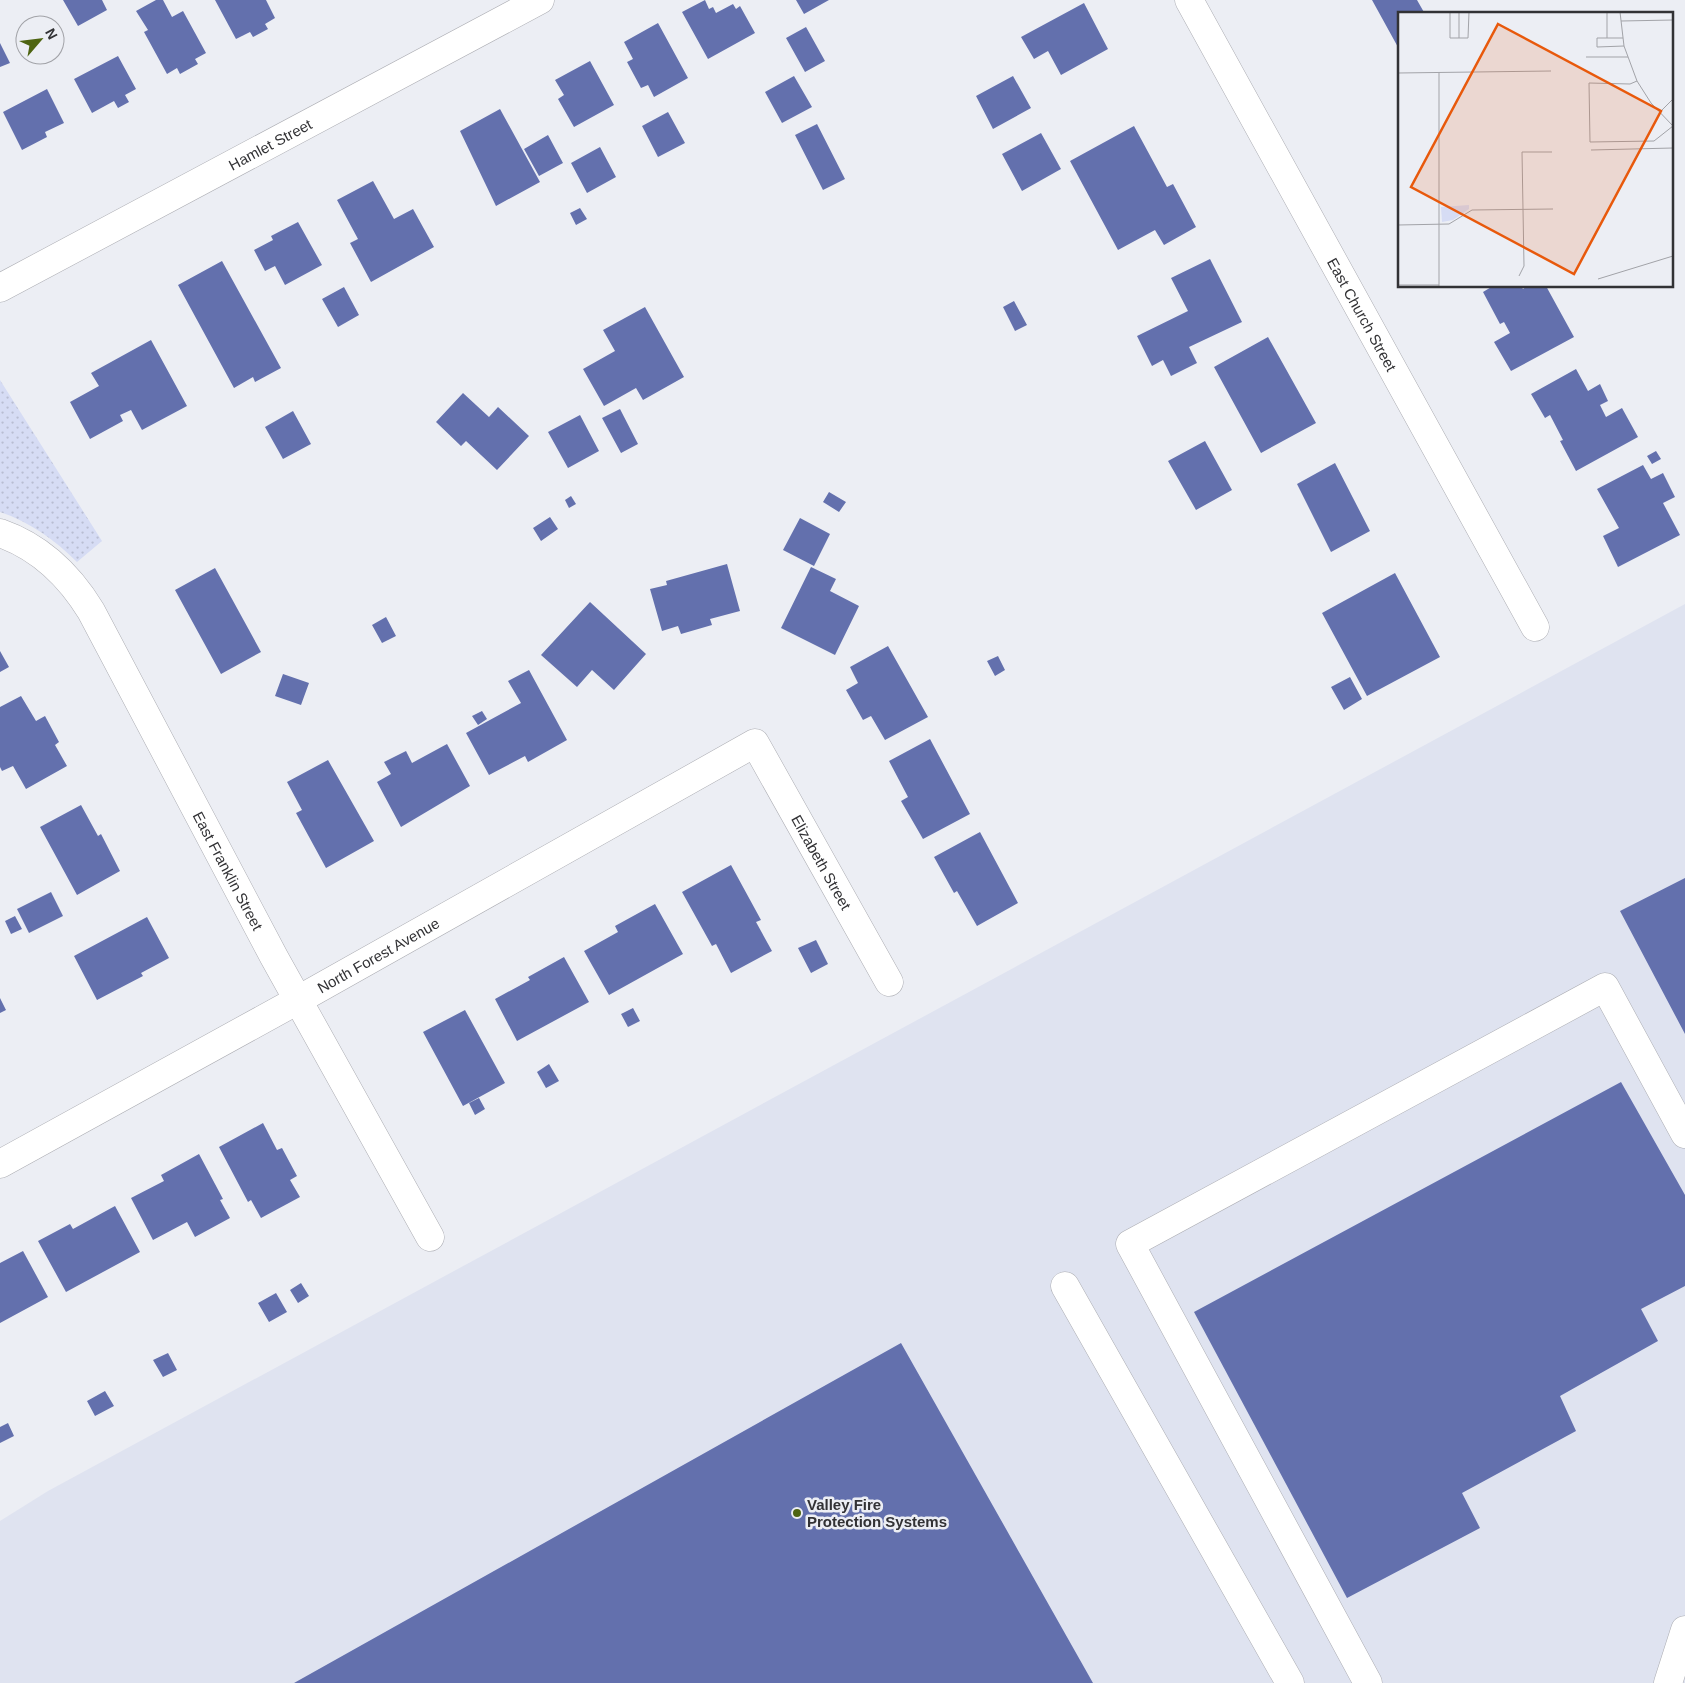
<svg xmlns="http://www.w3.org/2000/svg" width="1685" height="1683" font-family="Helvetica,sans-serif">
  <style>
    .built { fill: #dfe3f0 }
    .park { fill: url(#park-dots) }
    .building { fill: #6370ad }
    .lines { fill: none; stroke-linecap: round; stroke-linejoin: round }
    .minor-casing { stroke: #acadb3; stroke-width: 29 }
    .minor { stroke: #fff; stroke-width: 28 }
    .poi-dot { fill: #4e6411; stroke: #eceef4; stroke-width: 2 }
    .labels { text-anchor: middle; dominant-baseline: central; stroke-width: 5; stroke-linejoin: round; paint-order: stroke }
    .street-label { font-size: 15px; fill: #323235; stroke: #eceef4 }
    .poi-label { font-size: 15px; font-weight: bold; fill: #323235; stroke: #eceef4; text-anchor: start }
    .inset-road { fill: none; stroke: #a2a3a8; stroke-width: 1 }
    .view { fill: #e8590c; fill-opacity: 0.15; stroke: #e8590c; stroke-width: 2.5 }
    .inset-edge { fill: none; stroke: #323235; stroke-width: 2.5 }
  </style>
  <defs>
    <pattern id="park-dots" width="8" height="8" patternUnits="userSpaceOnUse" patternTransform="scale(1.25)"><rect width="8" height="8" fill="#d6dcf4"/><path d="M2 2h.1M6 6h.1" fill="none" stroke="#b8bdd2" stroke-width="1.8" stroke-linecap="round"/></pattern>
  </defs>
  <rect width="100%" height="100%" fill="#eceef4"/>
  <path class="built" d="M 1685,604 L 1685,1683 L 0,1683 L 0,1521 L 48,1491 Z"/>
  <path class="park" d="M 0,380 L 102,541 L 77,562 C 55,540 30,522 0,512 Z"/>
  <path class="building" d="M 63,0 L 102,0 L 107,10 L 78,26 Z
    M 156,0 L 163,0 L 172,17 L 183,11 L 206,53 L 195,59 L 198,64 L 180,74 L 177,68 L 167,74 L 144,32 L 148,30 L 136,11 Z
    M 215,0 L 266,0 L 275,18 L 265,24 L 268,29 L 253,37 L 250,32 L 236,39 Z
    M 705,0 L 709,9 L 713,7 L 716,13 L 733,4 L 736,9 L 740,6 L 755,33 L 708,59 L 682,12 Z
    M 796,0 L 829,0 L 804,14 Z
    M 1372,0 L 1417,0 L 1425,14 L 1399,14 L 1399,49 Z
    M 1084,3 L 1108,49 L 1061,75 L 1048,51 L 1034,59 L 1021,37 Z
    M 658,23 L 688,78 L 654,97 L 648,85 L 641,88 L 627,62 L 633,59 L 624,42 Z
    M 806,27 L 825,61 L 805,72 L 786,38 Z
    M 0,43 L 10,63 L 0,67 Z
    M 118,56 L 136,89 L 125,95 L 129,102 L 118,108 L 114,101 L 92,113 L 74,79 Z
    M 590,61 L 614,105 L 574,127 L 558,99 L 564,95 L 555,80 Z
    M 794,76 L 812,107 L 782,123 L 765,92 Z
    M 1013,76 L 1031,108 L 993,129 L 976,96 Z
    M 47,89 L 64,123 L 45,132 L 47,137 L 22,150 L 3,112 Z
    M 500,109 L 540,182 L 496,206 L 460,131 Z
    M 668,112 L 685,143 L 658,157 L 642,126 Z
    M 817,124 L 845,179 L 823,190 L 795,135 Z
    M 1134,126 L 1167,187 L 1173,184 L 1196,227 L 1164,245 L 1155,230 L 1118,250 L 1070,161 Z
    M 1041,133 L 1061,169 L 1022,191 L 1002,154 Z
    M 548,135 L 563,163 L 539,176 L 524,149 Z
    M 600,147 L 616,177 L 587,193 L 571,163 Z
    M 373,181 L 394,219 L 413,209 L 434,247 L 371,282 L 350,243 L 358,239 L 337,200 Z
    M 580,208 L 587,219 L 576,225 L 570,213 Z
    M 298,222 L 322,265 L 285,285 L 275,266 L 265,271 L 254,250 L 273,240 L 271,236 Z
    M 1210,259 L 1242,322 L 1189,347 L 1197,363 L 1171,376 L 1163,360 L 1152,366 L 1137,336 L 1188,311 L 1171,278 Z
    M 222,261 L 281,368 L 255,382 L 253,377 L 234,388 L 178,285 Z
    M 1493,286 L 1521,286 L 1523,289 L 1527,286 L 1546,286 L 1574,337 L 1511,371 L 1494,342 L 1510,333 L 1504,322 L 1500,324 L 1483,292 Z
    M 344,287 L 359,315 L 338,327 L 322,299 Z
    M 1014,301 L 1027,325 L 1015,331 L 1003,307 Z
    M 645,307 L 684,377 L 643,400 L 636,388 L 604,406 L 583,369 L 615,351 L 603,330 Z
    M 1268,337 L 1316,423 L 1261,453 L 1214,367 Z
    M 151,340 L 187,406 L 142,430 L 131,410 L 120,415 L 123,421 L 90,439 L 70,402 L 99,386 L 91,373 Z
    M 1576,369 L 1588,391 L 1600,384 L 1608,401 L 1600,405 L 1606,417 L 1622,408 L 1638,437 L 1576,471 L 1560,441 L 1563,440 L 1550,415 L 1545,418 L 1531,394 Z
    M 463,393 L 489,417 L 498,407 L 529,436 L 497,470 L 466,441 L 461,446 L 436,422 Z
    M 620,409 L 638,444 L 621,453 L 602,418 Z
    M 293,411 L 311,444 L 283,459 L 265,427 Z
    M 580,415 L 599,451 L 568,468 L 548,432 Z
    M 1205,441 L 1232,490 L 1196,510 L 1168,461 Z
    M 1656,451 L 1661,459 L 1652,464 L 1647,456 Z
    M 1335,463 L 1370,531 L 1331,552 L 1297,484 Z
    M 1643,465 L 1651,479 L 1663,473 L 1675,497 L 1663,503 L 1680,535 L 1618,567 L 1603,536 L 1619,528 L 1597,489 Z
    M 829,492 L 846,502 L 839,512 L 823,502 Z
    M 571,496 L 576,504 L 569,508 L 565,500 Z
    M 550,517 L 558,529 L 541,541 L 533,528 Z
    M 800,518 L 830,534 L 814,566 L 783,550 Z
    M 727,564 L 740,611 L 710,619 L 712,625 L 681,634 L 678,626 L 662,631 L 650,589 L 667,585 L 666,581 Z
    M 811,567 L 836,579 L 830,591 L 859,606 L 835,655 L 781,628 Z
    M 215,568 L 261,652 L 221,674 L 175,590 Z
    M 1395,573 L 1440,657 L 1367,696 L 1322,613 Z
    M 590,602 L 646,654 L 614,690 L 592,670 L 577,687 L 541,655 Z
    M 386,617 L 396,636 L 382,643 L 372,625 Z
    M 888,646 L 928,717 L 885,740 L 871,716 L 863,720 L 846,690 L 858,683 L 850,667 Z
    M 0,651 L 9,667 L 0,672 Z
    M 998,656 L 1005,670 L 995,676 L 987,661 Z
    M 529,670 L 567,740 L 528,762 L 525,756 L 489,775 L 466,733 L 521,703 L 508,681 Z
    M 283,674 L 309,683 L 301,705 L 275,696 Z
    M 1350,677 L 1362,699 L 1344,710 L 1331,687 Z
    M 21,696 L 36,721 L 45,716 L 59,742 L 55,745 L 67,766 L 26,789 L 13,766 L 2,771 L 0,767 L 0,707 Z
    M 482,711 L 487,719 L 478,725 L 472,716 Z
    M 930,739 L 970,814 L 923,839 L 901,801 L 908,797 L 889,761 Z
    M 447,744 L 470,786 L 401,827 L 377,782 L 391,774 L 384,762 L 406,751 L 412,763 Z
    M 328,760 L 374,841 L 326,868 L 296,813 L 302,810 L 287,782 Z
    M 81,805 L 98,836 L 101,834 L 120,871 L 77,895 L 40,827 Z
    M 980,832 L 1018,903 L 977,926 L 957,891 L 954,893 L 934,857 Z
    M 731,865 L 761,920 L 756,922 L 772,951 L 731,973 L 716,944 L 712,946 L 682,892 Z
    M 1685,878 L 1685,1034 L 1620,911 Z
    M 51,892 L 63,916 L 29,933 L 17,909 Z
    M 655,904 L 683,954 L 609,995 L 584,951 L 618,932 L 615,926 Z
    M 15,916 L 22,929 L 11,934 L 5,921 Z
    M 147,917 L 169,958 L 141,973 L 143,976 L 97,1000 L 74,956 Z
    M 816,940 L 828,964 L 811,973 L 798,948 Z
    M 564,957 L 589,1002 L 517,1041 L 495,999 L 530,980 L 528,977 Z
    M 0,998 L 6,1010 L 0,1013 Z
    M 633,1008 L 640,1021 L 628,1027 L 621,1014 Z
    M 465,1010 L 505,1083 L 463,1106 L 423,1032 Z
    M 549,1064 L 559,1081 L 546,1088 L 537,1072 Z
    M 1621,1082 L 1685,1195 L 1685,1286 L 1641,1309 L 1658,1341 L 1560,1396 L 1576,1431 L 1462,1493 L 1480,1528 L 1347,1598 L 1194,1312 Z
    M 479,1098 L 485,1109 L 475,1115 L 469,1103 Z
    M 263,1123 L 277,1150 L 282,1148 L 297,1176 L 290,1180 L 300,1197 L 261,1218 L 251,1200 L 248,1202 L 219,1147 Z
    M 199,1154 L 223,1199 L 220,1200 L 230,1218 L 195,1237 L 187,1222 L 153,1240 L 131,1198 L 164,1181 L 161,1175 Z
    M 115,1206 L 140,1252 L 66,1292 L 38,1241 L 70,1224 L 73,1229 Z
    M 23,1251 L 48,1297 L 0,1323 L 0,1263 Z
    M 301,1283 L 309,1296 L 298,1303 L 290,1290 Z
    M 276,1293 L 287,1312 L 269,1322 L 258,1303 Z
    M 901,1343 L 1093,1683 L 294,1683 Z
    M 168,1353 L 177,1370 L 163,1377 L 153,1360 Z
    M 105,1391 L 114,1406 L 95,1416 L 87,1401 Z
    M 8,1423 L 14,1436 L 0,1443 L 0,1427 Z"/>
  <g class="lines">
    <g class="minor-casing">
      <g id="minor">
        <path id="s1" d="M 1189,0 L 1535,627"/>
        <path id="s2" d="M 0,288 L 540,0"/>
        <path id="s3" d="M 0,533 C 40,547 69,575 91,611 L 274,957 L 430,1237"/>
        <path id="s4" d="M 0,1164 L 298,1000 L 755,743 L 889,982"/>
        <path d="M 1065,1286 L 1290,1683"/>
        <path d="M 1368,1683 L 1130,1244 L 1605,987 L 1685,1134"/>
        <path d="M 1668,1683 L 1685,1630"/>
      </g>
    </g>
    <use href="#minor" class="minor"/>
  </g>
  <circle class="poi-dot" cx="797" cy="1513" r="5"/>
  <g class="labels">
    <g class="street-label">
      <text stroke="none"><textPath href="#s2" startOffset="306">Hamlet Street</textPath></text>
      <text stroke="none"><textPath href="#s1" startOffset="359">East Church Street</textPath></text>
      <text stroke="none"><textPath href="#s4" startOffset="1001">Elizabeth Street</textPath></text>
      <text stroke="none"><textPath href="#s3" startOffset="416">East Franklin Street</textPath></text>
      <text stroke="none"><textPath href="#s4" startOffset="432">North Forest Avenue</textPath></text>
    </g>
    <g class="poi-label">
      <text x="807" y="1504">Valley Fire<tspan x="807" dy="17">Protection Systems</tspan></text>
    </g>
  </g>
  <g transform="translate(1398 12)">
    <rect width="275" height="275" fill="#eceef4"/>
    <path d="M 71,193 L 71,197 L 55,208 L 44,210 L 43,195 Z" fill="#d6dcf4"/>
    <path class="inset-road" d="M 52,0 L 52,26 L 70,26 L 71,0M 61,0 L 61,26M 222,0 L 226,34 L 239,69 L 253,91 L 275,114M 223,9 L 275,8M 209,26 L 209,0M 225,26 L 199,26 L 199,35 L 226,34M 188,45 L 230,45M 41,60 L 41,275M 0,61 L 153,59M 239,69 L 232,72 L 191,71 L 192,130 L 256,129 L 275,114M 262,100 L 275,87M 193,138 L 275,136M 0,213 L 51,212 L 74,198 L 155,197M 121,264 L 126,254 L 124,140 L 154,140M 200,267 L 275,244M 0,273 L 41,273"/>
    <path class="view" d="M 100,12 L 263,99 L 176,262 L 13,175 Z"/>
    <rect width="275" height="275" class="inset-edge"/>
  </g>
  <g transform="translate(40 40) rotate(62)"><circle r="24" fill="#eceef4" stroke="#a2a3a8"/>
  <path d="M0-4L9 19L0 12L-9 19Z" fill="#4e6411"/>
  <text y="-8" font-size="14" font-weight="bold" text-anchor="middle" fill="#323235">N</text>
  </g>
</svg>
